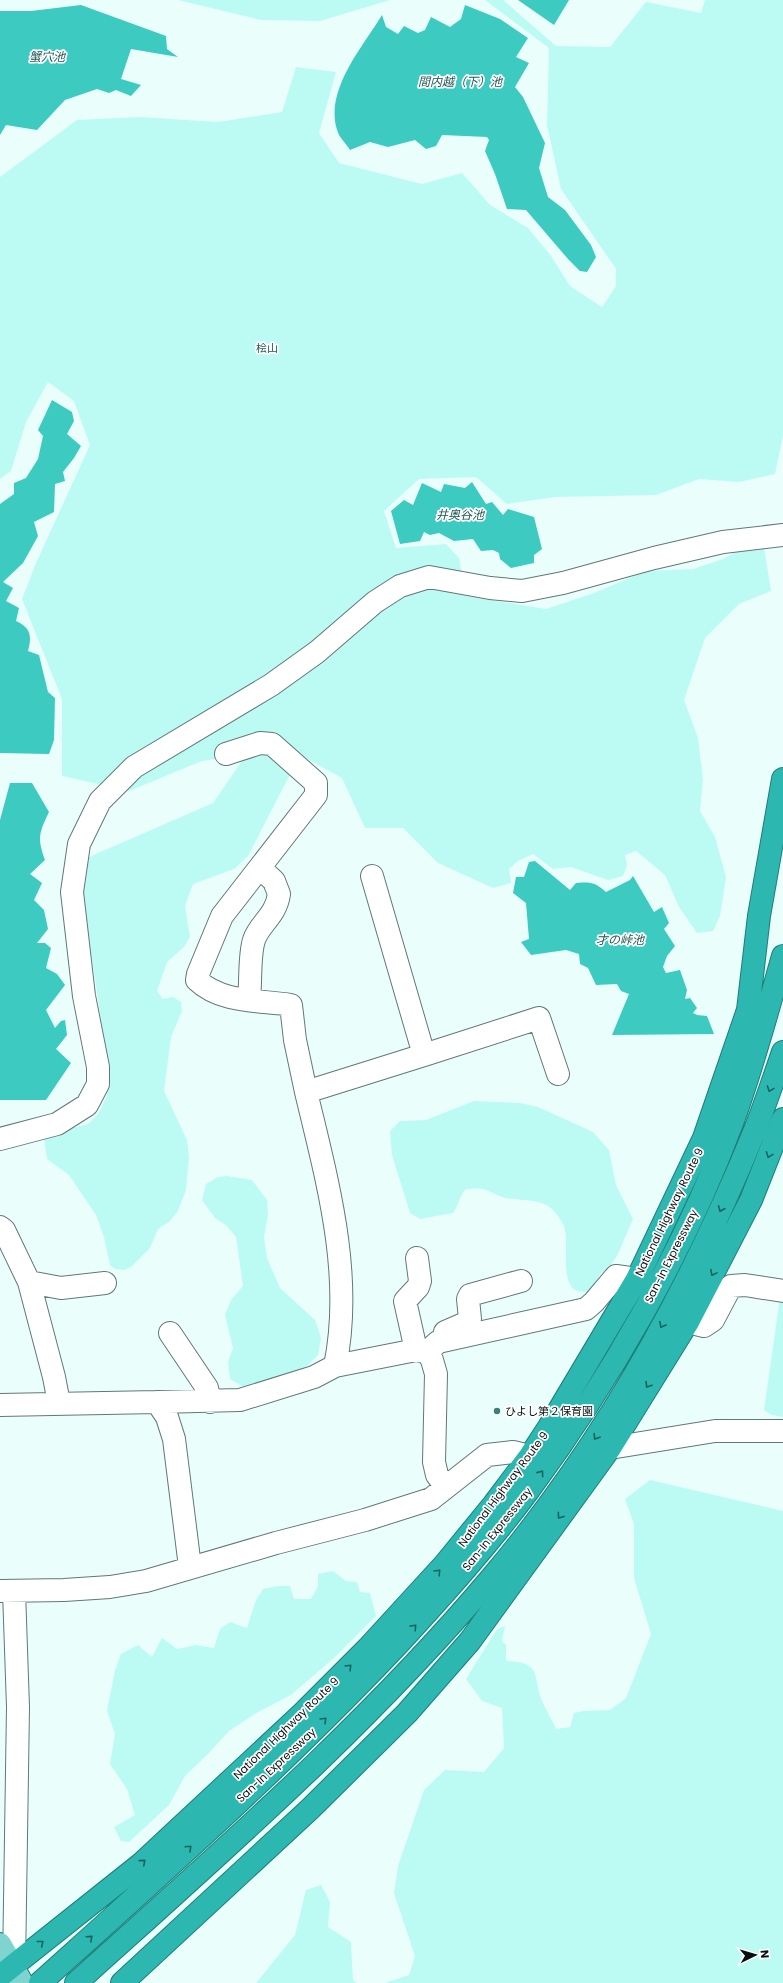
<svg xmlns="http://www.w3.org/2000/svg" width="783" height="1983" font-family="Poppins,'Noto Sans JP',sans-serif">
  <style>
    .green { fill: #bcfbf4 }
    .water { fill: #3dcac0 }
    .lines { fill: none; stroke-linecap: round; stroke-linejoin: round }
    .minor-casing { stroke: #617876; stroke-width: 24 }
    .major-casing { stroke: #1f7d77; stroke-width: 24 }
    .highway-casing { stroke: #1f7d77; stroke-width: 24 }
    .minor { stroke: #fff; stroke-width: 22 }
    .major { stroke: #80d4d0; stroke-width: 22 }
    .highway { stroke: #2cb8b0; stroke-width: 22 }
    .oneway { stroke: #1a645f }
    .poi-dot { fill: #3a817c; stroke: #fff; stroke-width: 1.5 }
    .labels { text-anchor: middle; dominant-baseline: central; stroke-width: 3.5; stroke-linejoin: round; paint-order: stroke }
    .park-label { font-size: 11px; fill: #1d5652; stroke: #fff }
    .street-label { font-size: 11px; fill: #070f0e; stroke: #fff }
    .poi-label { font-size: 11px; fill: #070f0e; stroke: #fff; text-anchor: start }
    .water-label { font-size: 12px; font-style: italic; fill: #1d5652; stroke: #fff }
  </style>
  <rect width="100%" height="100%" fill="#eafffc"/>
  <path class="green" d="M 178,0 L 390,0 L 320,21 L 261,20 Z
    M 485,0 L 503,0 L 556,46 L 610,47 L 646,2 L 701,13 L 705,0 L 783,0 L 783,436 L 775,474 L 739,482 L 699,479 L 656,495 L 555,497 L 507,504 L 476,477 L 419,479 L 384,511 L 396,548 L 446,544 L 459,558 L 466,596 L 546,609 L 594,593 L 646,571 L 693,569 L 723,559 L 750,544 L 764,547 L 771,591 L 739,604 L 705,638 L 684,700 L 698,738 L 703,779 L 700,811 L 715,837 L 726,877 L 720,916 L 713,931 L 697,933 L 679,907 L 665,875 L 636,851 L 625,855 L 627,865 L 623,876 L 608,880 L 571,867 L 553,869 L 533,854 L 518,861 L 509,869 L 511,883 L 493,888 L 438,863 L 403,828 L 365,828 L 342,778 L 300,755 L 248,856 L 234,869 L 193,884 L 185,906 L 190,937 L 184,947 L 167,962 L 157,991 L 163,999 L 173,997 L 181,1002 L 182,1011 L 171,1037 L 164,1091 L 187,1140 L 189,1157 L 186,1190 L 178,1211 L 169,1222 L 158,1229 L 150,1248 L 131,1267 L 124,1270 L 115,1269 L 110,1265 L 104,1237 L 96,1215 L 69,1175 L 47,1159 L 44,1139 L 54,1133 L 88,1124 L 98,1114 L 107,1096 L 104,1041 L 83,896 L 89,857 L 213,803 L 246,755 L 202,761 L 129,791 L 62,776 L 62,699 L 22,599 L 36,563 L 90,445 L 74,401 L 48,382 L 26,422 L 11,471 L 0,479 L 0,177 L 77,120 L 139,117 L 218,122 L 282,112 L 296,67 L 336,72 L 319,133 L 339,163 L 422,184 L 462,173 L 490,205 L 528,228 L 551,256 L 570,286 L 602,307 L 616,286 L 616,269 L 561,189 L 547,125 L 549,48 Z
    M 474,1101 L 520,1103 L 538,1107 L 593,1132 L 609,1150 L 616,1185 L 633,1219 L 617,1256 L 608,1269 L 601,1273 L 591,1291 C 554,1300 571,1245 564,1226 C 562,1222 557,1214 554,1211 C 541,1197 519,1202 502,1197 C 495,1195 489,1190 482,1189 C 477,1188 471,1189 466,1189 C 459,1196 459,1205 453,1213 L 420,1219 L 410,1213 L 392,1155 L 390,1131 L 400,1121 L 426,1120 Z
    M 227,1176 L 252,1180 L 267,1200 L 268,1215 L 264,1237 L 267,1258 L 280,1288 L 315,1320 L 321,1338 L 318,1355 L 307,1366 L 261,1385 L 242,1386 L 230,1379 L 228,1362 L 233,1348 L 225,1315 L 231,1300 L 243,1286 L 236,1237 L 227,1226 L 215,1218 L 202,1200 L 206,1184 L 218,1177 Z
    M 783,1296 L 783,1417 L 772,1415 L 764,1410 L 780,1298 Z
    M 650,1480 L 783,1511 L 783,1983 L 385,1983 L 409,1975 L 415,1956 L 394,1893 L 398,1866 L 424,1790 L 445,1770 L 484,1772 L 504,1748 L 502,1708 L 482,1701 L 466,1679 L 497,1629 L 505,1626 L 502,1641 L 506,1645 L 506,1661 C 543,1663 532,1675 542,1701 C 546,1710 552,1720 556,1729 L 570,1727 L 574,1713 L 583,1711 L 610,1710 L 626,1698 L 651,1634 L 634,1578 L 634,1524 L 625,1499 Z
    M 333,1571 L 346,1581 L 357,1582 L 360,1592 L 370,1593 L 376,1616 L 336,1656 L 291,1695 L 258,1712 L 229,1731 L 208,1754 L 185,1776 L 169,1805 L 129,1842 L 121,1841 L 114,1827 L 135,1815 L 127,1789 L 110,1764 L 115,1734 L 107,1711 L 115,1670 L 121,1654 L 138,1645 L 152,1657 L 162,1638 L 177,1649 L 196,1645 L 214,1648 L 220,1629 L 230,1622 L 247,1628 L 256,1600 L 263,1589 L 279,1586 L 290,1586 L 294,1599 L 311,1599 L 318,1586 L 318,1574 Z
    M 321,1885 L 330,1902 L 328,1927 L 351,1942 L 353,1980 L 357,1983 L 256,1983 L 295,1935 L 306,1890 Z"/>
  <path class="water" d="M 518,0 L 569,0 L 554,25 Z
    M 81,5 L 166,36 L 167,49 L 178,57 L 131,49 L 121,79 L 141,85 L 131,96 L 116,90 L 109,93 L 97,89 L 65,100 L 37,130 L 6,125 L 0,135 L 0,11 L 31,11 Z
    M 465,5 L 500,19 L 528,38 L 516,57 L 529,63 L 515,87 L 523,97 L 545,143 L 539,168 L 548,197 L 565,210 L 591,245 L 596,257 L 587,272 L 580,271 L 568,259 L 526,210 L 507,209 L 495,174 L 485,151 L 489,140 L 487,137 L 442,135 L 436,146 L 426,149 L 415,140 L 388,147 L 370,142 L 350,150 C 347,145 342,140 339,135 C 321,94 362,48 382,15 L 386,27 L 398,34 L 404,26 L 418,33 L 425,30 L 431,17 L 450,27 L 461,19 Z
    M 52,400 L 72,412 L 74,421 L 67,434 L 81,446 L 74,458 L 63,472 L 65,481 L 55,484 L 54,512 L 34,522 L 38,536 L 23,563 L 3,582 L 13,588 L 6,601 L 19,608 L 16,621 C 31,628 32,636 28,651 L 39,655 L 48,692 L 55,698 L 54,740 L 49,754 L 0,753 L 0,504 L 14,494 L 14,483 L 26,478 L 38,459 L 43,436 L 38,430 Z
    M 472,482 L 486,504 L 492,502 L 503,515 L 508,509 L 534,517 L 542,549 L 534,555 L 534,563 L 511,568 L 500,559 L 499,553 L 493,550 L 481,551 L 473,539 L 454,541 L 439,533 L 430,535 L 424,532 L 420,541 L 400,544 L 391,511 L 404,500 L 413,505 L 422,483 L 441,492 L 444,484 L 465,488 Z
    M 10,783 L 32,783 L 49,812 C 39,833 37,838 45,860 L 30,874 L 42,883 L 34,900 L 44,910 L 48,929 L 37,943 L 45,943 L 51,948 L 46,968 L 57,974 L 65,985 L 46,1010 L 55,1028 L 61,1021 L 65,1020 L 67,1035 L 56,1049 L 71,1063 L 46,1100 L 0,1100 L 0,820 Z
    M 535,861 L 570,890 L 576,883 C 591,882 594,882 606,892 L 630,880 L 633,876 L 654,912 L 662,907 L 669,923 L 664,929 L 675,946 L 667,956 L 663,967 L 666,973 L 680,970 L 687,990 L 685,999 L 690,998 L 697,1008 L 693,1013 L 697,1015 L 707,1016 L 714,1034 L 612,1035 L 629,994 L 621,991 L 617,984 L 596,985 L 588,968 L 580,964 L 579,954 L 566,950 L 531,955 L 521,942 L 529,939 L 526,903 L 513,893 L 516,877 L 524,877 L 529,862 Z"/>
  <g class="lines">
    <g class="minor-casing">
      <path id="minor" d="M 226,754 L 260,743 L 272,744 L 316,783 L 316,795 L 222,916 L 198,974 L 197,980 C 221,1003 259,1000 291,1005 L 295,1040 L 306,1092 L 424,1055
        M 372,876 L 424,1055 L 539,1018 L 558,1074
        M 249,999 C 251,982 249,955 254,940 C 259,924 276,916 279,894 L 274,881 L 260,868
        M 306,1092 C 327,1180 354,1275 335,1366
        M 0,1139 L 57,1124 L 87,1105 L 98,1084 L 98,1067 L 84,996 L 72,892 L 79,844 L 100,801 L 134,767 L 271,685 L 317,652 L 375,602 L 400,586 L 429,577 L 490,588 L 522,591 L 563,583 L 654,558 L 723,542 L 783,535
        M 0,1227 L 4,1230 L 29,1282 L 54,1377 L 59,1403
        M 29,1282 L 61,1288 L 105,1283
        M 688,1322 L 704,1326 L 713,1320 L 731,1286 L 745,1285 L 783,1291
        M 445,1332 L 468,1322 L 470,1319 L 468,1299 L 470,1295 L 521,1281
        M 170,1333 L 207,1388 L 210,1402
        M 416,1350 L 405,1301 L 418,1287 L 420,1281 L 417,1258
        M 427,1352 L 438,1342 L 586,1309 L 594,1302 L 616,1276 L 637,1279
        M 157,1402 L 240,1400 L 314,1377 L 335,1366 L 416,1350 L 427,1352 L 432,1360 L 436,1374 L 434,1462 L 437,1475 L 446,1487
        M 0,1405 L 157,1402 L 167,1417 L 174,1439 L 190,1567
        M 610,1448 L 715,1431 L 783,1431
        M 0,1591 L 64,1590 L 110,1587 L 146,1581 L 276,1543 L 365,1520 L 431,1499 L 487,1455 L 513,1452 L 530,1456
        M 14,1591 L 18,1707 L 14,1966"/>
    </g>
    <g class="major-casing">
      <path id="major" d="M 0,1944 L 22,1983"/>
    </g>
    <g class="highway-casing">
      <path id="highway" d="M 0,1976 L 141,1864 L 302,1714 L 368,1648 L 445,1564 L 494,1504 L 530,1456 L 549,1427 L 637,1279 L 704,1138 L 748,1010 L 759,916 L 783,779
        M 40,1983 C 162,1873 285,1764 398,1644 C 443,1595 488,1545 528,1491 C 610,1380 683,1253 732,1123 C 752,1069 767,1012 783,956
        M 76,1983 C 220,1853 368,1725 493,1576 C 604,1444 690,1290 755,1130 C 765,1105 774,1078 783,1052
        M 122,1983 L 310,1809 L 407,1713 L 470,1641 L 610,1448 L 688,1322 L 751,1200 L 783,1119"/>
    </g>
    <use href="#minor" class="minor"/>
    <use href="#major" class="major"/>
    <use href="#highway" class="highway"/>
  </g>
  <defs><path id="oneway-chevron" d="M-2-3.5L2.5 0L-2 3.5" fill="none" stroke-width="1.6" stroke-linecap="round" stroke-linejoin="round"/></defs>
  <g class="oneway">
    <use href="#oneway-chevron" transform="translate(770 1089) rotate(110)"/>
    <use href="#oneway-chevron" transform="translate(769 1155) rotate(111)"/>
    <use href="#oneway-chevron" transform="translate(721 1209) rotate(113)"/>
    <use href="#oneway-chevron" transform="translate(713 1273) rotate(118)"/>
    <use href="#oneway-chevron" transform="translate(662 1325) rotate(119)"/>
    <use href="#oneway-chevron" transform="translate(648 1385) rotate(122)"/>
    <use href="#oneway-chevron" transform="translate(596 1437) rotate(122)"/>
    <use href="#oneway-chevron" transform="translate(541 1473) rotate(-55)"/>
    <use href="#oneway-chevron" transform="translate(560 1516) rotate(126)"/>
    <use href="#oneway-chevron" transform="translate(438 1572) rotate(-47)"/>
    <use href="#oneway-chevron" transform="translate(414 1627) rotate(-47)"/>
    <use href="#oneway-chevron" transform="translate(349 1667) rotate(-45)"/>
    <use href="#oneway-chevron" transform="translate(324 1720) rotate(-45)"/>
    <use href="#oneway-chevron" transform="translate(189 1848) rotate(-43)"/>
    <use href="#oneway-chevron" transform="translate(143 1862) rotate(-41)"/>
    <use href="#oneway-chevron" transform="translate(90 1938) rotate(-42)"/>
    <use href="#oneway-chevron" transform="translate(41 1943) rotate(-39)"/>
  </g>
  <circle class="poi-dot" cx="497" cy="1411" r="4"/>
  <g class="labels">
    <g class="park-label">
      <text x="267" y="348">桧山</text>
    </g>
    <g class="street-label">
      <text transform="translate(669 1212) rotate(-64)">National Highway Route 9</text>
      <text transform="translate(671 1256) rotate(-63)">San-In Expressway</text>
      <text transform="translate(503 1489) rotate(-53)">National Highway Route 9</text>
      <text transform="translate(497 1529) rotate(-51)">San-In Expressway</text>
      <text transform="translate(286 1728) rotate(-44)">National Highway Route 9</text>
      <text transform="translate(276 1765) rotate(-43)">San-In Expressway</text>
    </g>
    <g class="poi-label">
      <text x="505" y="1411">ひよし第２保育園</text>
    </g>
    <g class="water-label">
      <text x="47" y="56">蟹穴池</text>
      <text x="460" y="81">間内越（下）池</text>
      <text x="460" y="514">井奥谷池</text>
      <text x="620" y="939">才の峠池</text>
    </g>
  </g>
  <g transform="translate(755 1955) rotate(85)" stroke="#ffffff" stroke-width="3" paint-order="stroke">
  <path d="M0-3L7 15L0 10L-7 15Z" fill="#070f0e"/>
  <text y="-6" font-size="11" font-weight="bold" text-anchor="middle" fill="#070f0e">N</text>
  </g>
</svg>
